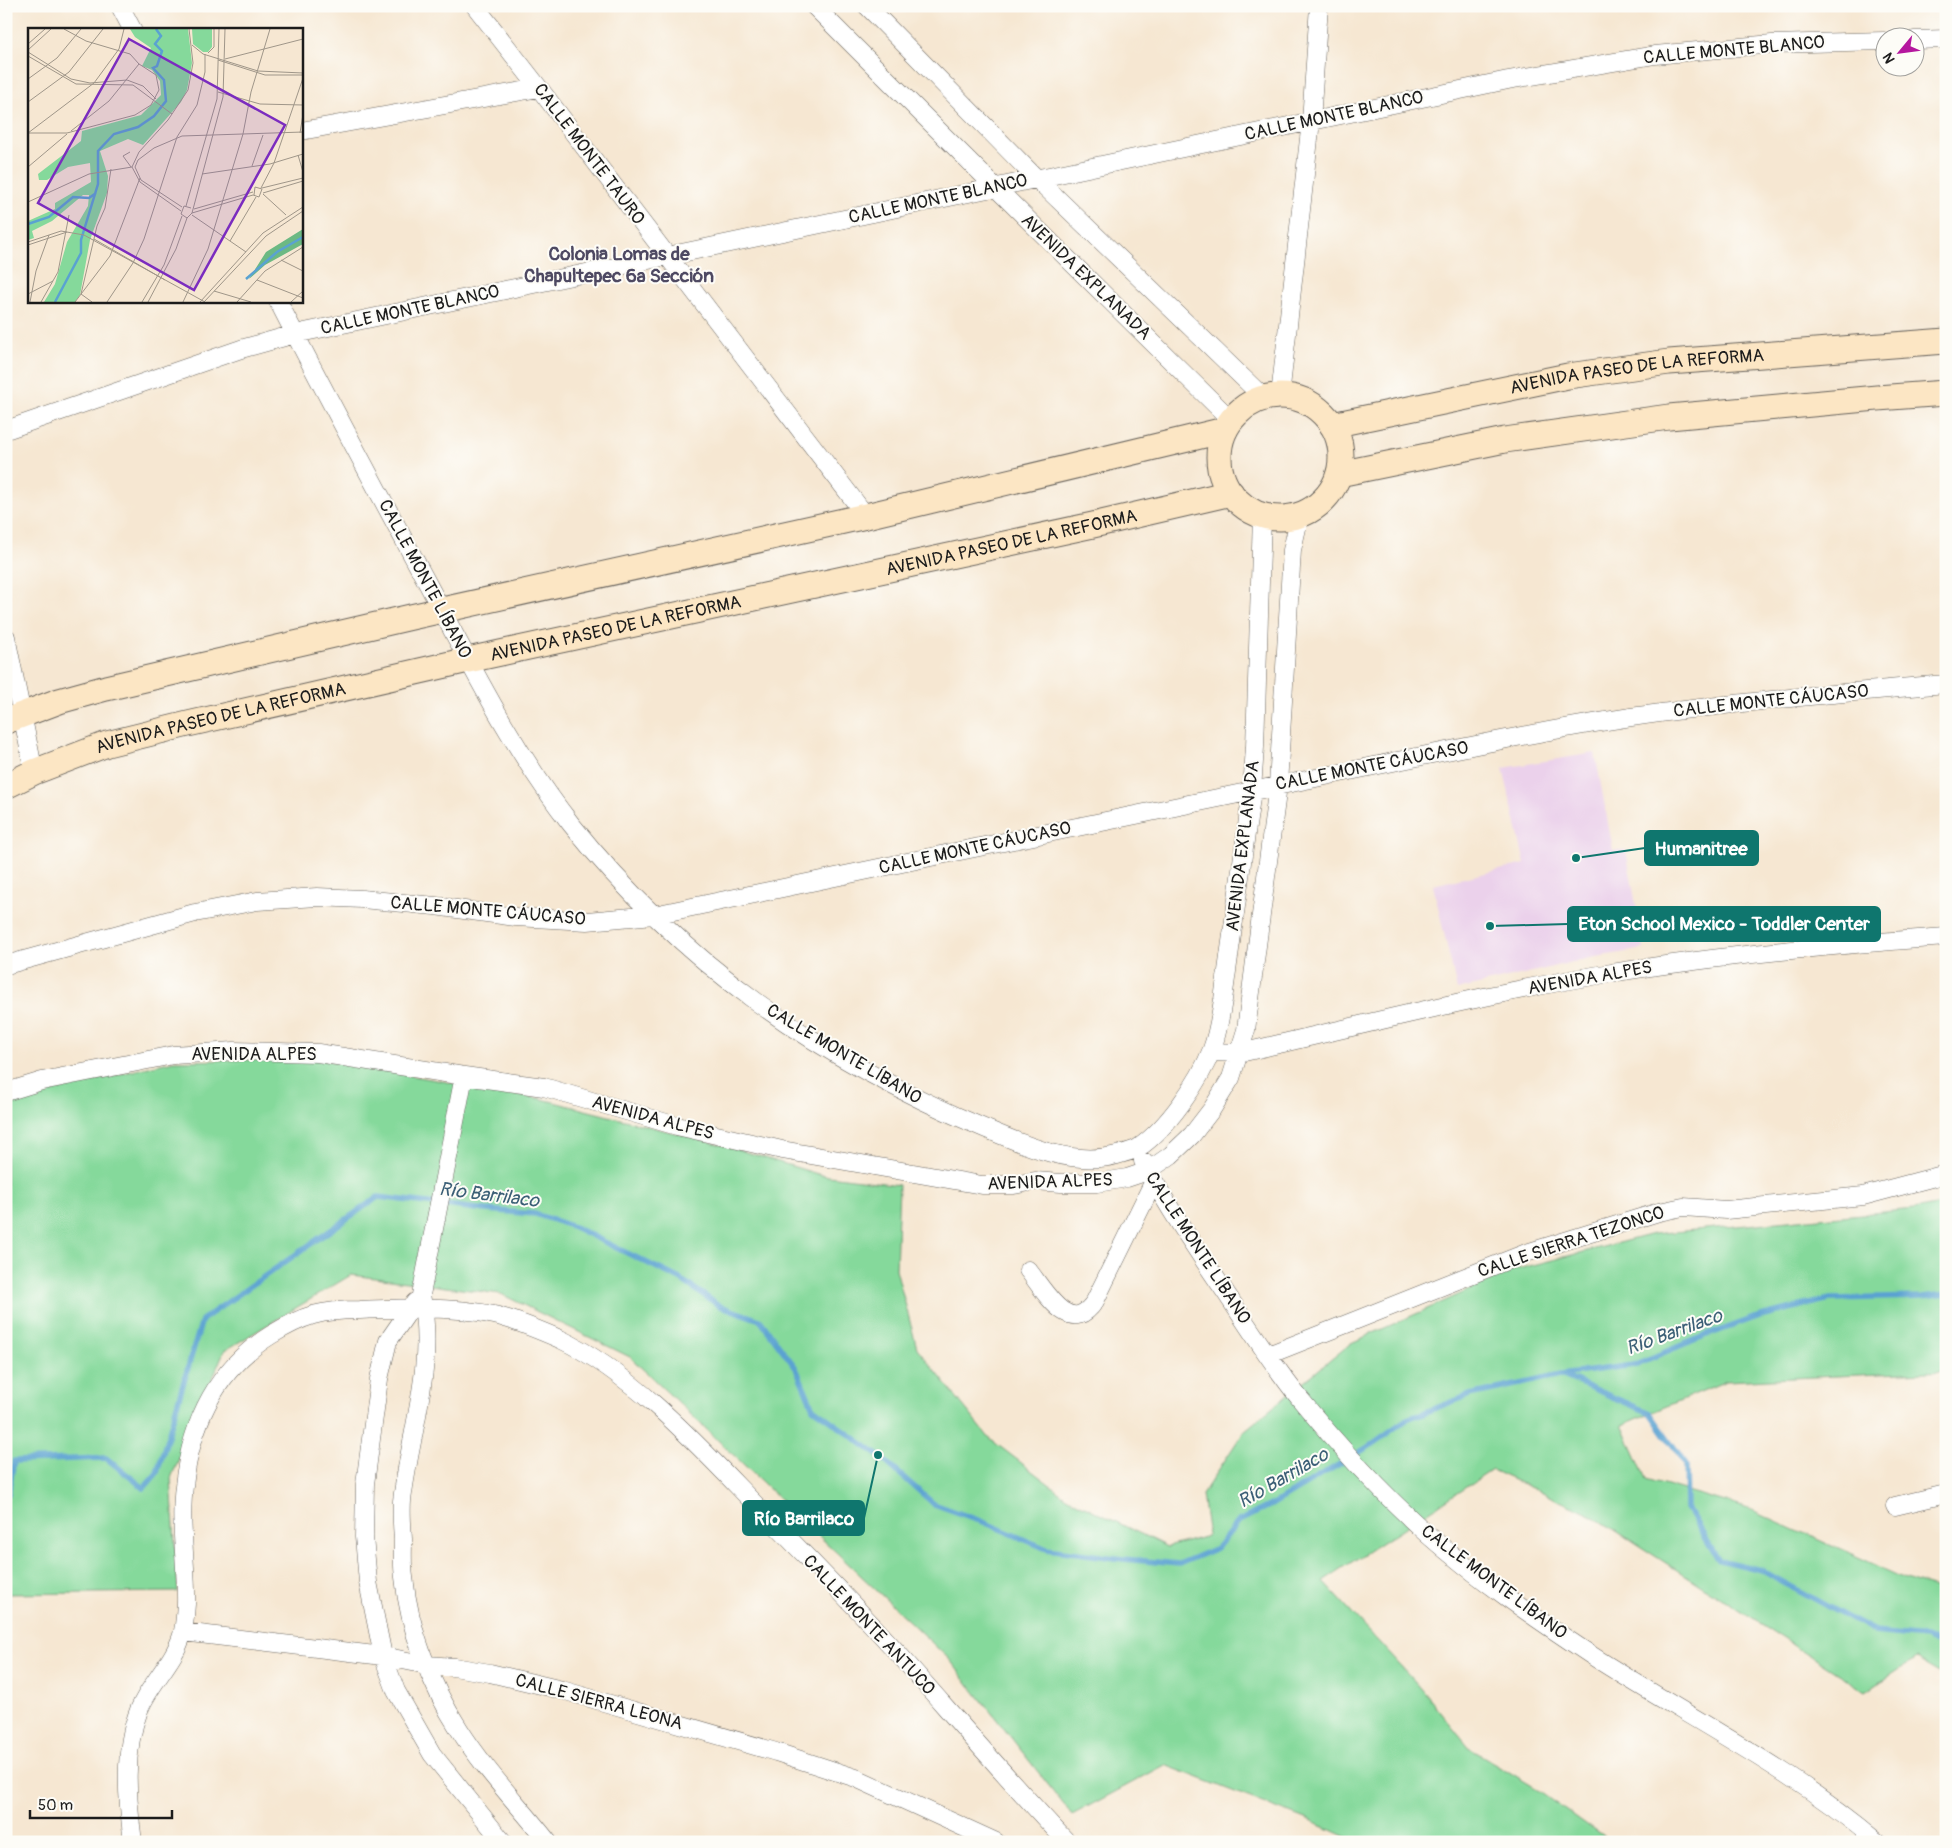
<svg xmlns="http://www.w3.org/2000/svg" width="1952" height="1848" font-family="Pangolin,sans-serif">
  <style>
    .built { fill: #ebd1eb }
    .green { fill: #85d99b; stroke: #507a5c }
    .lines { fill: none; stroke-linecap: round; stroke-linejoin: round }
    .stream { stroke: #5aa2d1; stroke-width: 5.5 }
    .street-casing { stroke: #68635c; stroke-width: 19 }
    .secondary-casing { stroke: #68635c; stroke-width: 27 }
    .street { stroke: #fff; stroke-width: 18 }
    .secondary { stroke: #fce6c4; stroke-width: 25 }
    .labels { text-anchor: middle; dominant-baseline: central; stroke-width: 4; stroke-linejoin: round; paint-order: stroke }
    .street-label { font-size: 18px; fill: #1c1c1c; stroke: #fdfcf7 }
    .neighbourhood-label { font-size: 19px; font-weight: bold; fill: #4e4962; stroke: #fdfcf7 }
    .water-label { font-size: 19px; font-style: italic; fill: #3b5f76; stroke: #fdfcf7 }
    .inset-river { fill: none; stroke: #5aa2d1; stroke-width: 2.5 }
    .inset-road { fill: none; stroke: #9f9689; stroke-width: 1 }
    .view { fill: #7b2cbf; fill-opacity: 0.15; stroke: #7b2cbf; stroke-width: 2.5 }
    .inset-edge { fill: none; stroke: #1c1c1c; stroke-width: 2.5 }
    .leader { fill: none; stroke: #0f766e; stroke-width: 2 }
    .callout-dot { fill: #0f766e; stroke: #fdfcf7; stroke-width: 2 }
    .callout { fill: #0f766e; stroke: #0f766e; stroke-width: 2 }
    .callout-label { font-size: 19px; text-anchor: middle; font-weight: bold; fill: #fff }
  </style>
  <rect width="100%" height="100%" fill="#fdfcf7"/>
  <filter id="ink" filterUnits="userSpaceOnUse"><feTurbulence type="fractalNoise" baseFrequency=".02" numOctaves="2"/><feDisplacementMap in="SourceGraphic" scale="10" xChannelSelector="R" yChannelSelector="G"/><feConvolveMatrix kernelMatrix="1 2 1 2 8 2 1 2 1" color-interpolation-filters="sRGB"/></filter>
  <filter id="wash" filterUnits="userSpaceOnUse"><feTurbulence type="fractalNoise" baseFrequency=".0096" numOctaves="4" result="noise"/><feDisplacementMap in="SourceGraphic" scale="20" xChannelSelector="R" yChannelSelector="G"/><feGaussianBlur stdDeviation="1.12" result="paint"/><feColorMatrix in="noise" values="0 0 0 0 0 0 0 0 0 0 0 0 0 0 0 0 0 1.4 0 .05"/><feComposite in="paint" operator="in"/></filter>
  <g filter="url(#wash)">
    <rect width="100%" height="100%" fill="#f6e7d2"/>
    <path class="built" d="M 1595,753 L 1613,850 L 1626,850 L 1644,949 L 1590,958 L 1457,990 L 1433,885 L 1525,864 L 1503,768 Z"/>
    <path class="green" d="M 319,1059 L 542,1099 L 726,1146 L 821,1175 L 899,1185 L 896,1269 L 917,1348 L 990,1439 L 1066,1497 L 1167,1547 L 1208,1536 L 1202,1495 L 1244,1431 L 1351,1343 L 1514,1270 L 1653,1234 L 1914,1209 L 1946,1203 L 1946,1371 L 1726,1381 L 1622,1425 L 1646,1479 L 1753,1510 L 1902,1578 L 1946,1592 L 1946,1677 L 1915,1659 L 1866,1692 L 1593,1516 L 1492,1470 L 1323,1581 L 1419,1686 L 1471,1749 L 1534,1787 L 1611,1842 L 1357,1842 L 1313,1822 L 1165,1765 L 1072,1815 L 949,1659 L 630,1357 L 501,1294 L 351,1275 L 224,1351 L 171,1478 L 178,1592 L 6,1594 L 6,1104 L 19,1099 L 173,1061 Z"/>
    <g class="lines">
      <path class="stream" d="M 1561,1375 L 1650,1413 L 1686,1464 L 1687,1508 L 1719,1560 L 1761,1570 L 1874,1632 L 1925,1637 L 1946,1646
        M 6,1494 L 8,1494 L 14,1461 L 106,1458 L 144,1488 L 157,1473 L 202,1320 L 378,1197 L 486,1210 L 535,1214 L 574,1227 L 680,1279 L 720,1306 L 760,1320 L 796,1368 L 813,1408 L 878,1455 L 934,1504 L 981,1521 L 1047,1549 L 1123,1559 L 1179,1564 L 1217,1548 L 1239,1521 L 1273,1504 L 1368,1447 L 1407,1419 L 1470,1395 L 1561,1375 L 1634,1365 L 1694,1340 L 1760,1316 L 1830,1299 L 1923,1297 L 1946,1294"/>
    </g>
  </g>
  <g filter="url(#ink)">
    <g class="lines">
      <g class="street-casing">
        <path id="street" d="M 120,6 L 132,29
          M 475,6 L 539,88 L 866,516
          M 814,6 L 995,187 L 1231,420
          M 867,6 L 1036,178 L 1264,398
          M 1914,40 L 1946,39
          M 301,131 L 539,88
          M 278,301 C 328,399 380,495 432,592 C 474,671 515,753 571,824 C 683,964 819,1059 984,1128 C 1024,1145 1073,1167 1117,1155 C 1124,1153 1132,1151 1138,1148 C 1167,1129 1200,1081 1212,1049 C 1218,1033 1220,1017 1223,1000 L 1252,790 L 1255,747 L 1262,516
          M 1280,396 L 1311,121 L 1319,6
          M 6,430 L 241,349 L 295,334 L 1508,80 L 1655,55 L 1772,44 L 1884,41
          M 6,637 L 34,772
          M 6,965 L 195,913 L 257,901 L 317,897 L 362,899 L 435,906 L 516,917 L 587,921 L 654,915 C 871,870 1089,823 1306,780 C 1414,758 1522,734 1631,717 C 1735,702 1840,693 1946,684
          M 1211,1052 L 1240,1053 C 1359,1026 1479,995 1599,975 C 1715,956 1829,945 1946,937
          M 464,1076 L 421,1295 C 436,1365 410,1432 402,1501 C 401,1513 402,1526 403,1539 C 403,1551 402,1564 404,1577 C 409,1629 430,1684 459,1729 C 484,1769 518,1804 548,1842
          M 6,1092 L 42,1081 L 173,1055 L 234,1051 L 318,1053 L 464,1076 L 544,1087 L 677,1126 L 782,1150 L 982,1185 L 1014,1185 L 1035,1181 L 1061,1183 L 1097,1183 L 1127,1178 L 1148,1171 L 1171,1155 L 1192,1135 L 1212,1109 L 1231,1078 L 1246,1030 L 1278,785 L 1292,550 L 1300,515
          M 1143,1161 C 1168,1208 1198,1252 1228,1296 C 1251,1331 1274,1367 1301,1400 C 1339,1447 1382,1493 1427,1534 C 1478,1579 1535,1618 1591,1655 C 1687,1717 1791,1768 1878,1842
          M 1028,1270 C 1045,1291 1070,1339 1095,1301 L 1154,1181
          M 415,1302 L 388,1341 L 379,1379 L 365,1484 L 364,1537 L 368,1582 L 383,1656 L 396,1691 L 432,1754 L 503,1842
          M 1268,1355 L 1526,1253 L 1659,1212 L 1683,1207 L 1726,1210 L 1863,1196 L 1946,1174
          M 1895,1506 L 1946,1494
          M 183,1632 L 383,1656 L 427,1665 L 454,1667 L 490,1673 L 562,1690 L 776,1752 L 856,1778 L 996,1842
          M 133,1842 C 127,1798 123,1751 139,1710 C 150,1683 174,1662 182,1635 C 185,1625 185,1614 186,1604 C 187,1565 179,1524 184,1486 C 191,1422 216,1369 271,1335 C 284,1327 299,1319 313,1315 C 328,1311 345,1310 360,1310 C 404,1308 450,1306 494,1315 C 516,1320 539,1330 560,1339 C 632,1373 697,1444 752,1501 C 803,1553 855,1605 904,1660 C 958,1721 1011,1783 1067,1842"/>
      </g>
      <g class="secondary-casing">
        <g id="secondary">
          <circle cx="1280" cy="457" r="61"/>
          <path id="s1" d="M 1332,425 L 1568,376 L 1669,362 L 1946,341"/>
          <path d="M 1339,474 L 1505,440 L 1669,417 L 1877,398 L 1946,393"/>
          <path d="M 6,721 L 59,701 L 106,688 L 411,617 L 866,516 L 1225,430"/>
          <path id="s2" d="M 6,786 L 34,772 L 107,744 L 188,724 L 468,660 L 1093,525 L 1231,493"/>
        </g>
      </g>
      <use href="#street" class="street"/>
      <use href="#secondary" class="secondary"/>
    </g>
  </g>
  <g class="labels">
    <g class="street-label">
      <text transform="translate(1734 50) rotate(-5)">CALLE MONTE BLANCO</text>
      <text transform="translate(1334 116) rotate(-12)">CALLE MONTE BLANCO</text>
      <text transform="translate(589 154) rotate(53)">CALLE MONTE TAURO</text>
      <text transform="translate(938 199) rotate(-12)">CALLE MONTE BLANCO</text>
      <text transform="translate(1086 277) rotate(44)">AVENIDA EXPLANADA</text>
      <text transform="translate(410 310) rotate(-12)">CALLE MONTE BLANCO</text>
      <text stroke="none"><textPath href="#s1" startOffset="310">AVENIDA PASEO DE LA REFORMA</textPath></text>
      <text stroke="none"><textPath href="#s2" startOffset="1036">AVENIDA PASEO DE LA REFORMA</textPath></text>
      <text transform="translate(425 579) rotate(62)">CALLE MONTE LÍBANO</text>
      <text stroke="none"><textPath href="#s2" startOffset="631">AVENIDA PASEO DE LA REFORMA</textPath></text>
      <text transform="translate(1771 701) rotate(-6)">CALLE MONTE CÁUCASO</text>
      <text stroke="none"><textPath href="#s2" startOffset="226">AVENIDA PASEO DE LA REFORMA</textPath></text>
      <text transform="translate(1372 766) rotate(-11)">CALLE MONTE CÁUCASO</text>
      <text transform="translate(1243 846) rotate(-83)">AVENIDA EXPLANADA</text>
      <text transform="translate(975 848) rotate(-12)">CALLE MONTE CÁUCASO</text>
      <text transform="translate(488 911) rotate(5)">CALLE MONTE CÁUCASO</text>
      <text transform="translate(1590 978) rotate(-10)">AVENIDA ALPES</text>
      <text x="254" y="1054">AVENIDA ALPES</text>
      <text transform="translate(844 1054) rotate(31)">CALLE MONTE LÍBANO</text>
      <text transform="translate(653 1118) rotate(15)">AVENIDA ALPES</text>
      <text transform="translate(1050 1182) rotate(-2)">AVENIDA ALPES</text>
      <text transform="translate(1571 1242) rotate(-18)">CALLE SIERRA TEZONCO</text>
      <text transform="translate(1198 1248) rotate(57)">CALLE MONTE LÍBANO</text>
      <text transform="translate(1494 1582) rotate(37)">CALLE MONTE LÍBANO</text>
      <text transform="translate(869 1625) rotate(47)">CALLE MONTE ANTUCO</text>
      <text transform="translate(599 1702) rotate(15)">CALLE SIERRA LEONA</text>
    </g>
    <g class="neighbourhood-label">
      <text x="619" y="254">Colonia Lomas de<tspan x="619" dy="22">Chapultepec 6ª Sección</tspan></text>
    </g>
    <g class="water-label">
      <text transform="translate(489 1195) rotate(7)">Río Barrilaco</text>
      <text transform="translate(1674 1332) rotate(-20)">Río Barrilaco</text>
      <text transform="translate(1283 1478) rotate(-30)">Río Barrilaco</text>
    </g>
  </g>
  <g transform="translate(28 28)">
    <rect width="275" height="275" fill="#f6e7d2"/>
    <path d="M 102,1 L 160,1 L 164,35 L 159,62 L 153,74 L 115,117 L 100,111 L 72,123 L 80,148 L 79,165 L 62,212 L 52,267 L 47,274 L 16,274 L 27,256 L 39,214 L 60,178 L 61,167 L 55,167 L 24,193 L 4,203 L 6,210 L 0,212 L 0,193 L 27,181 L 27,175 L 63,154 L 62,135 L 40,139 L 19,152 L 11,152 L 10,146 L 53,113 L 54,103 L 113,87 L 133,67 L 132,53 L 124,42 L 114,38 L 123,20 L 107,9 ZM 164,1 L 184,1 L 184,19 L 180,24 L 175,24 L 165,16 Z" fill="#85d99b"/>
    <path d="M 275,201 L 275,216 L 237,237 L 221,251 L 238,224 Z" fill="#6cb983"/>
    <path class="inset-river" d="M 0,196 L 21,189 L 45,169 L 61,170 L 68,165M 218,251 L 249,224 L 275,209M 27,274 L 53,225 L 53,212 L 70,156 L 70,123 L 86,106 L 110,99 L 126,88 L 138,73 L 136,52 L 125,40 L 129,38 L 134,23 L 127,16 L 133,8 L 128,1"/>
    <path class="inset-road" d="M 0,16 L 17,1M 164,17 L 175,26 L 230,43 L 275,45M 0,22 L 23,1M 0,24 L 43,51 L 62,55 L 99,52 L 115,58 L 128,71M 180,25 L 186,19 L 186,1M 0,28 L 48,56 L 105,57 L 144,86M 197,31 L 275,11M 190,32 L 237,47 L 275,47M 0,51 L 29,30 L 53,1M 190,64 L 232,76 L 275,77M 0,74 L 41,44 L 75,1M 43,103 L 81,73 L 111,36M 0,105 L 39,105 L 107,87 L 123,77 L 131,62 L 128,47 L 111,36 L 102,26 L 58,13 L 36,1M 0,105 L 66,55 L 91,21 L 96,1M 272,105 L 275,86M 102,124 L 95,128 L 103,139M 270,127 L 275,144M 224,138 L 235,107M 0,139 L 39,106M 107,139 L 110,132 L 126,120 L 154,108 L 275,104M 107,139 L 113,152 L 154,179M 174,146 L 242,136 L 275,126M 233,160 L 246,135 L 275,50M 234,160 L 275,150M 235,165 L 275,153M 235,166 L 258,187M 0,174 L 61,146 L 104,139M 158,178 L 189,71 L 191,1M 163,180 L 156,178 L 153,186 L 159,190 L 164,185 L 195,69 L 197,1M 166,181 L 225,164M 153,183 L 112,154 L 104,139 L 111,124 L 140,92 L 160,62 L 165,35 L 161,1M 164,185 L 225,167 L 231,169 L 234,161 L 227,159 L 226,167M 164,187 L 218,224M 66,211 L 137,252M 202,213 L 228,169M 0,214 L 33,203 L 56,207 L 177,274M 0,217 L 39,204M 253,232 L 275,243M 229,252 L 275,270M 186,263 L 223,274M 0,266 L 25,253M 2,274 L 8,243 L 21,207M 13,274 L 30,244 L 41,187M 47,274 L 82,228 L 112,150M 64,274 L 53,266 L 69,198 L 77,180 L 83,141M 79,274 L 105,235 L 116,211 L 149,109 L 169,77 L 177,44 L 177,26M 114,274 L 136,237 L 154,188M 120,274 L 148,221 L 159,190M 155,274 L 180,221 L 215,106 L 223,64 L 242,1M 172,274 L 235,205 L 275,179M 176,274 L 238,208 L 275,183M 209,274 L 237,243 L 275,219M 263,274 L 275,263"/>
    <path class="view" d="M 101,11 L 257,97 L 166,262 L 10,175 Z"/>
    <rect width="275" height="275" class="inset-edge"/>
  </g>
  <path class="leader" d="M1576 858L1645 848M1490 926L1568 924M878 1455L864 1518"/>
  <g class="callout-dot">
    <circle cx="1576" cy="858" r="5"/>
    <circle cx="1490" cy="926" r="5"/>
    <circle cx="878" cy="1455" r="5"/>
  </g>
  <g class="callout">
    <rect x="1645" y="831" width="113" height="34" rx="5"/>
    <rect x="1568" y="907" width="312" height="34" rx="5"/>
    <rect x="743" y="1501" width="121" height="34" rx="5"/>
  </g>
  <g class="callout-label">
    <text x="1701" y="855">Humanitree</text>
    <text x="1724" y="930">Eton School Mexico - Toddler Center</text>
    <text x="804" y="1525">Río Barrilaco</text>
  </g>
  <rect width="1952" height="1848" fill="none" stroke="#fdfcf7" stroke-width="25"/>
  <g transform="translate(1900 52) rotate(241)"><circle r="24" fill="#fdfcf7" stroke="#a3a29f"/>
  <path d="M0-4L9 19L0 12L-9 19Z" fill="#b5179e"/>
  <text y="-8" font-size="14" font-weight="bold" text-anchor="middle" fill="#1c1c1c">N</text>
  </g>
  <path d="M30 1810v8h142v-8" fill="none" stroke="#1c1c1c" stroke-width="2.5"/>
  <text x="38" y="1810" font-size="15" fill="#1c1c1c" stroke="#fdfcf7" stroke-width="4" paint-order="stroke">50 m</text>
</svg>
